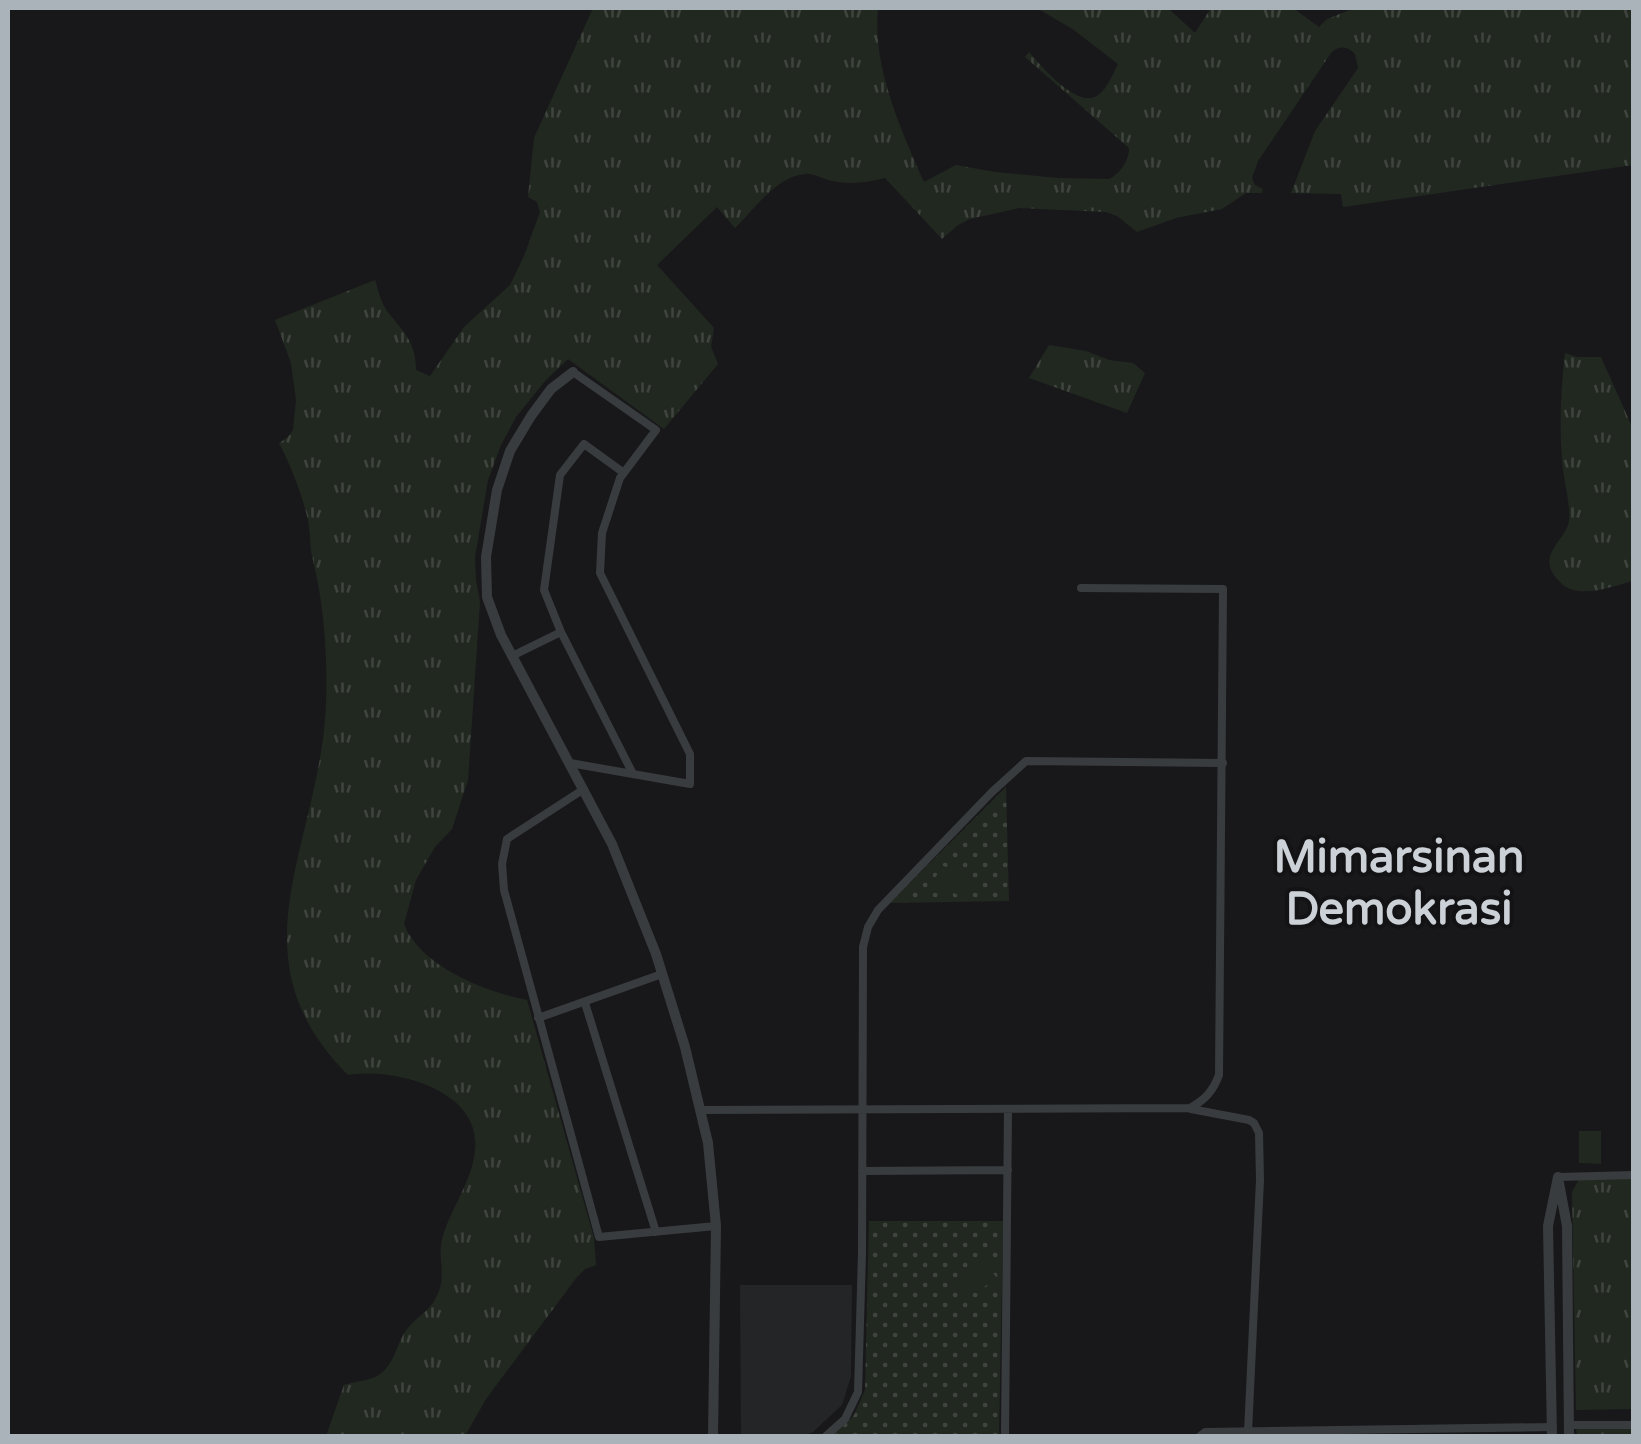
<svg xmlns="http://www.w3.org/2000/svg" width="1641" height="1444" font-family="'Varela Round',sans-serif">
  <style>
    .built { fill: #242527 }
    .grass { fill: url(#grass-tufts) }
    .park { fill: url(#park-dots) }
    .pitch { fill: #212820 }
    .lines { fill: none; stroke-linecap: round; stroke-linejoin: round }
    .minor { stroke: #393c3f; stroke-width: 8 }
    .tertiary { stroke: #393c3f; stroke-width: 10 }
    .labels { text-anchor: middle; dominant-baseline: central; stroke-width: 8; stroke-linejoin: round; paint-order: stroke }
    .district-label { font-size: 45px; font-weight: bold; fill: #cbd1d6; stroke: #131315 }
  </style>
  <defs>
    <pattern id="grass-tufts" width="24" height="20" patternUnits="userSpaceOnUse" patternTransform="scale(2.5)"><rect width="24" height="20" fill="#212820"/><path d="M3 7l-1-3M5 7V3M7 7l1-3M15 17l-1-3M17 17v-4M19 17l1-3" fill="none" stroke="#3f453e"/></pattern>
    <pattern id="park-dots" width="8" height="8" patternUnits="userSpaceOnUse" patternTransform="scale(2.5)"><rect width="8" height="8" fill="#212820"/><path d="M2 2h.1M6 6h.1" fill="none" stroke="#3f453e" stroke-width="1.8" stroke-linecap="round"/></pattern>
  </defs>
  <rect width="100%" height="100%" fill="#18181a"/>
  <path class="built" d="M 740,1285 L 852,1285 L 851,1376 L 842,1405 L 813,1432 L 803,1436 L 741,1436 Z"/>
  <path class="grass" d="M 593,8 L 878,8 C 872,66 901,130 924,182 L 956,165 L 995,172 L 1058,178 L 1109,179 C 1119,175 1130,159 1129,148 L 1025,57 L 1029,52 C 1041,66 1075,106 1095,97 C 1106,92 1113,74 1118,64 L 1074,30 L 1037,8 L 1168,8 L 1195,33 L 1211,8 L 1293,8 L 1319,27 L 1327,19 L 1355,8 L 1633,8 L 1633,165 L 1343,207 L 1341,194 L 1291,193 L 1315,131 L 1358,68 L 1355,54 C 1348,46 1339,45 1331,53 L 1258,161 L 1252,178 L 1255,185 L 1263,189 L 1262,193 L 1246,193 L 1222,209 L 1176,218 L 1137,232 L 1117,216 L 1106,212 L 1019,208 L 970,219 L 958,225 L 942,239 L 885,178 C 866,183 848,185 828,180 C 821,178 813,173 805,174 C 777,176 753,210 735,228 L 717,207 L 657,265 L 714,328 L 711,347 L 718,364 L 664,429 L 568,359 L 545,381 L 516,417 L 501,445 L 488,480 L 475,557 L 476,580 L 480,602 L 468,780 L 452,829 L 435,847 L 416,880 L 404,924 C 420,966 485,992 527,1000 L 594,1238 L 596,1265 L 585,1269 L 577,1277 L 486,1399 L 465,1436 L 326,1436 L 344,1385 C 353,1382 364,1381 373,1378 C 395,1369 395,1345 407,1329 C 421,1312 432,1312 440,1288 C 445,1270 437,1253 443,1236 C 452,1206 472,1182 475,1150 C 482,1090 394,1067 348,1075 C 239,966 306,865 323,739 C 329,692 327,642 320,595 C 318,580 314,566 311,551 C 310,541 310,531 308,520 C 302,494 291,466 279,443 L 288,437 L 293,430 L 296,400 L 291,363 L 275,320 L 375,280 C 378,289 381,303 387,311 C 403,331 416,342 416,370 L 430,376 L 464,327 L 510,285 L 524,256 L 540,212 L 537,202 L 528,197 L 534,138 Z
    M 1049,345 L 1086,351 L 1109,360 L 1133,363 L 1145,373 L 1127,413 L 1029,378 Z
    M 1565,353 L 1577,357 L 1601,357 L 1633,429 L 1633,581 C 1612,586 1578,601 1560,582 C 1533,556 1566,541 1569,521 C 1571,505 1563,478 1562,460 C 1559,424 1561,388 1565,353 Z
    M 1633,1172 L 1633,1409 L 1576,1410 L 1572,1192 L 1579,1179 Z
    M 1633,1426 L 1633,1436 L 1577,1436 L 1576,1427 Z"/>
  <path class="park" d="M 1006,787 L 1009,901 L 890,903 Z
    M 869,1221 L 1003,1221 L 999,1436 L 833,1436 L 854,1415 L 865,1390 Z"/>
  <path class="pitch" d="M 941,865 L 972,878 L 963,897 L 933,884 Z
    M 1579,1131 L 1601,1131 L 1601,1164 L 1579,1163 Z
    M 985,1260 L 997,1279 L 969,1296 L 957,1277 Z"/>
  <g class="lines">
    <path class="minor" d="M 624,473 L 584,444 L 560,475 L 544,590 L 561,632 L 633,774
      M 512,656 L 561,632
      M 570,763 L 690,784 L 690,754 L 600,573 L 602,533 L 620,478 L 656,430 L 573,372
      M 584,789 L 507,839 L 502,864 L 504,890 L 599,1237 L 716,1226
      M 585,1003 L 656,1232
      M 538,1018 L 662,974
      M 1191,1109 L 1249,1120 L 1254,1123 L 1259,1133 L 1260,1180 L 1248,1432
      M 700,1110 L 1190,1108 C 1205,1100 1213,1091 1219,1075 L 1223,589 L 1081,588
      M 862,1171 L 1008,1170
      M 1558,1177 L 1634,1175
      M 1569,1425 L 1634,1425
      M 826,1436 L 845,1419 L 858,1392 L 862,1253 L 863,947 L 868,927 L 878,910 L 992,792 L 1026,761 L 1223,763
      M 1005,1436 L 1008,1110
      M 1200,1436 L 1205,1432 L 1552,1427"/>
    <path class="tertiary" d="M 573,372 L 551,389 L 531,416 L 510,451 L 497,490 L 486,557 L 487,597 L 501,635 L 612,844 L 656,954 L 685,1047 L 708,1143 L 716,1226 L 713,1436
      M 1559,1183 L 1567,1226 L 1569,1436
      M 1552,1436 L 1548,1226 L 1558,1177"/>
  </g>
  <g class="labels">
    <g class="district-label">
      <text x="1399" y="858">Mimarsinan<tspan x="1399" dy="52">Demokrasi</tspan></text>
    </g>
  </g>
  <rect width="1641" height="1444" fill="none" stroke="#aab3ba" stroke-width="20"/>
</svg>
